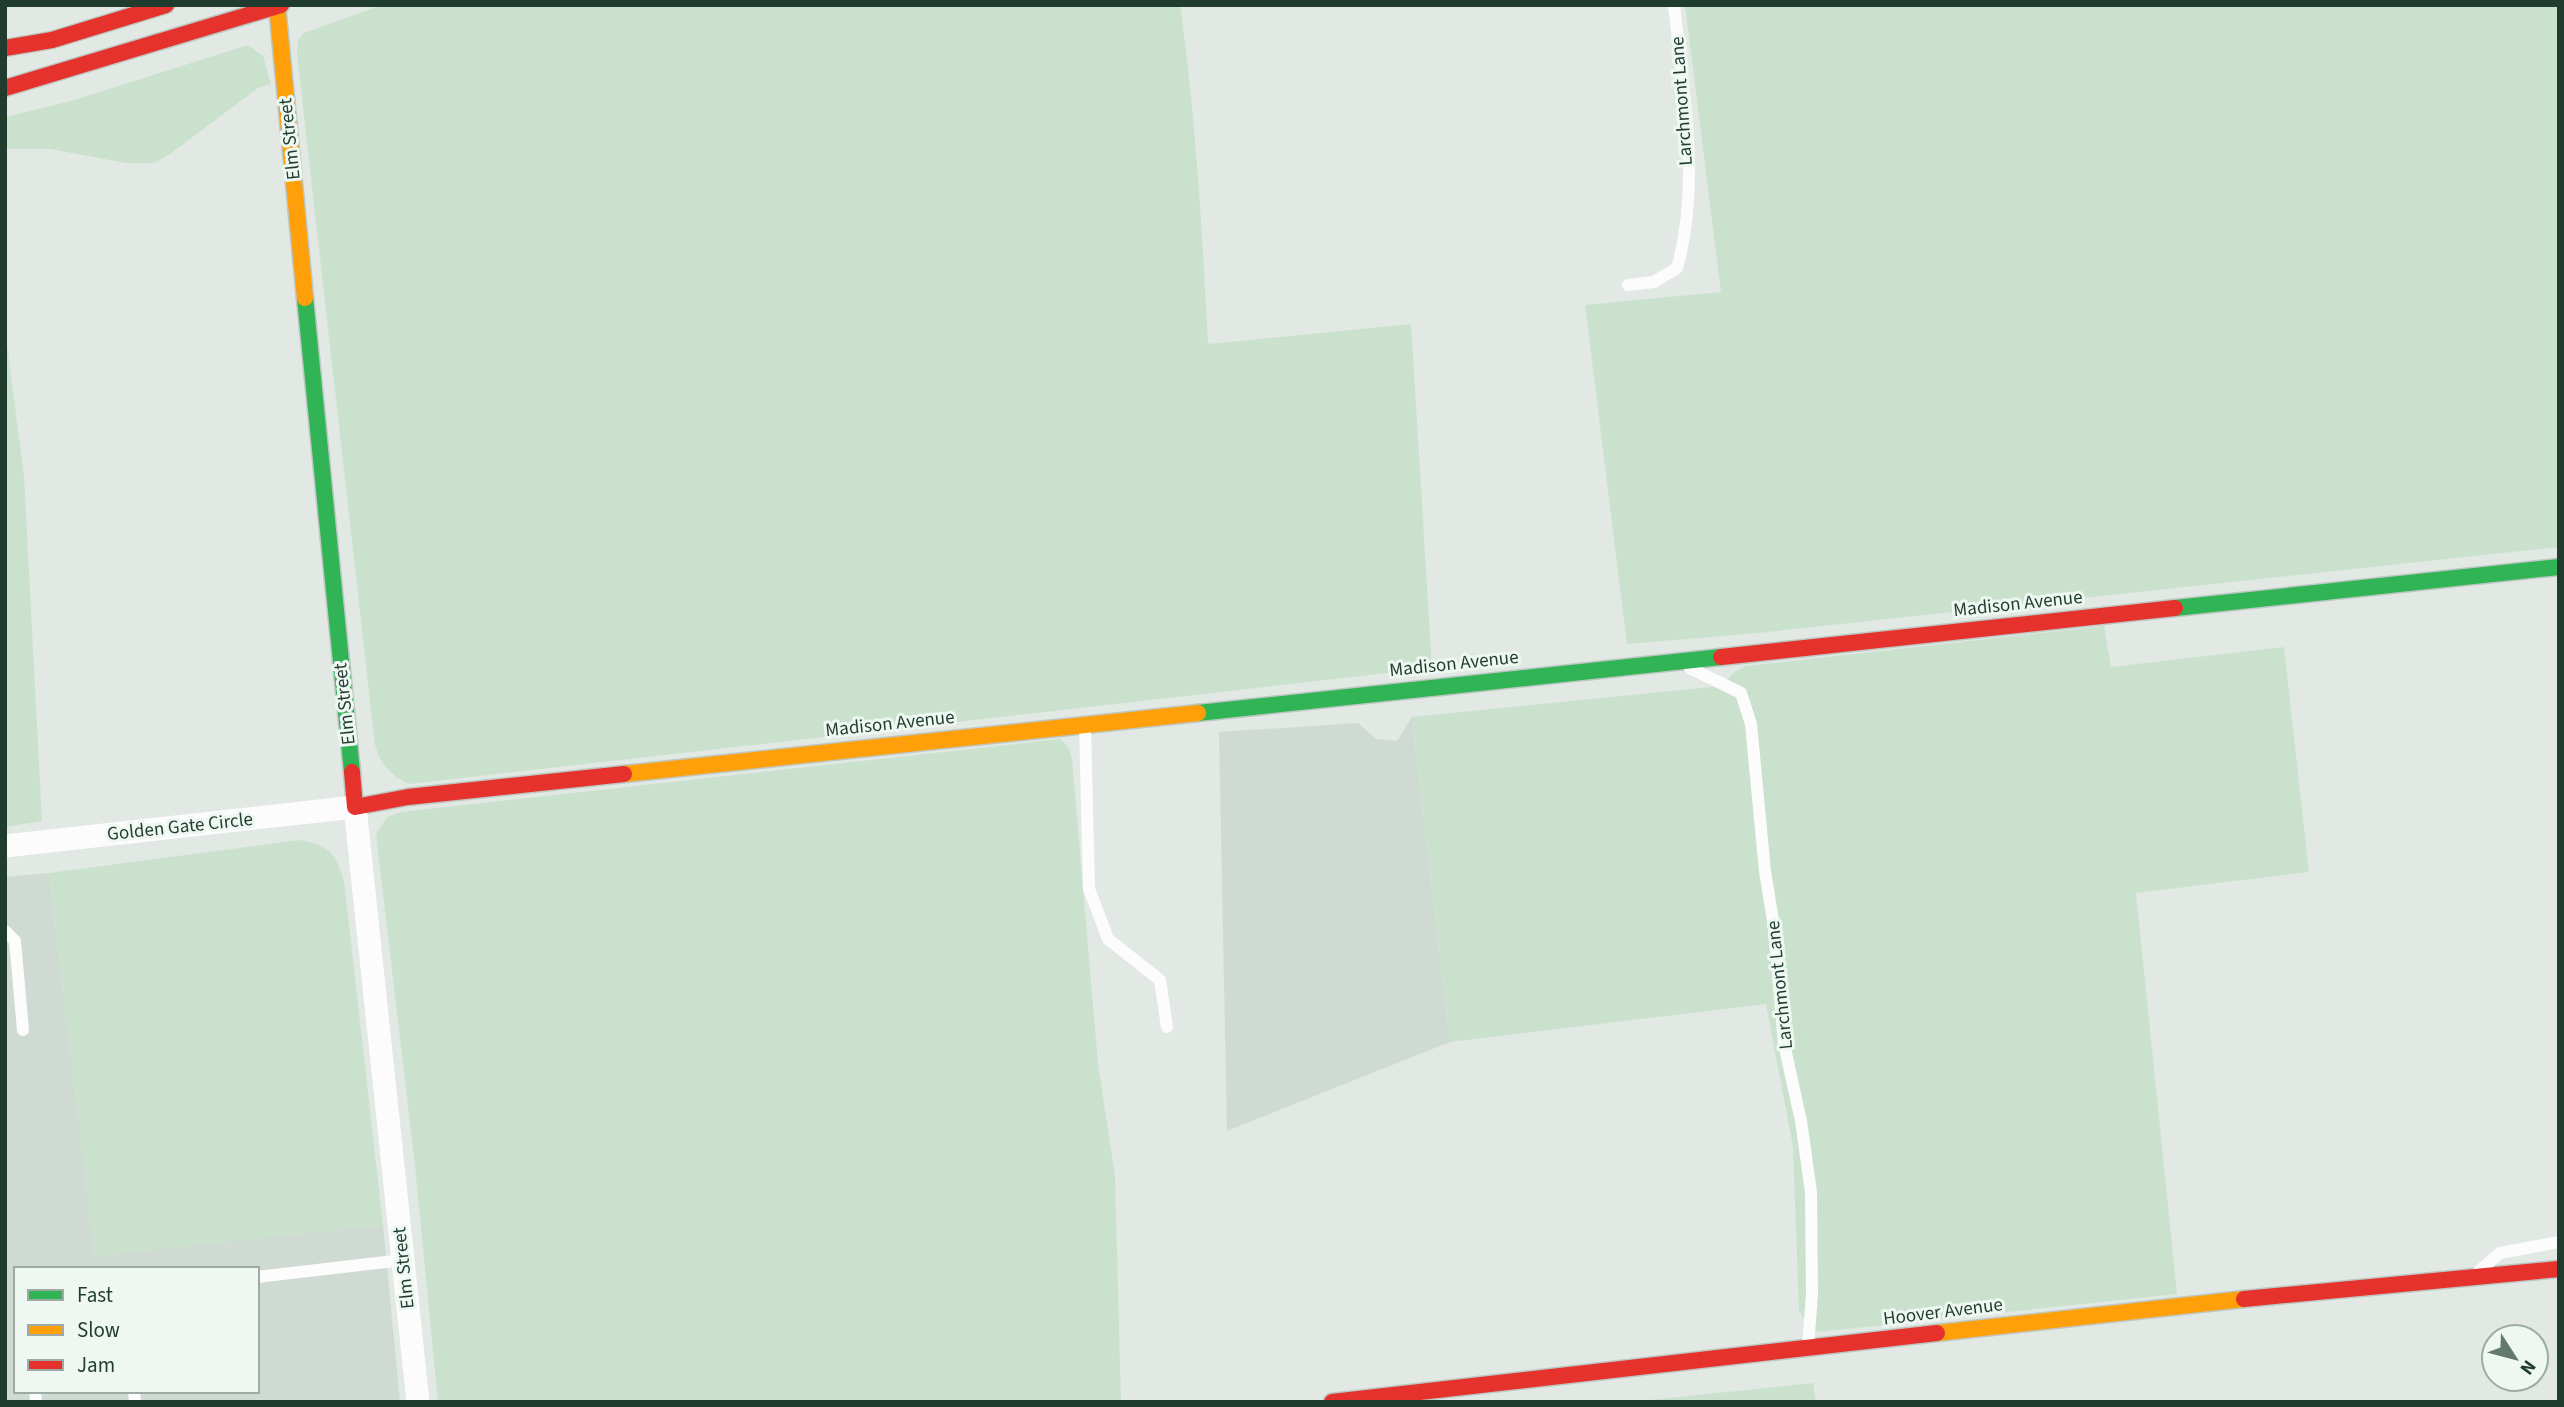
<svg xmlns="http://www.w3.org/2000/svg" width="2564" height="1407" font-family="'Source Sans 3',sans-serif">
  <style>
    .built { fill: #cfdad3; fill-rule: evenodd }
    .green { fill: #cae2cd }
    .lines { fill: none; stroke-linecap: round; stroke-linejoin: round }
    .fast-casing { stroke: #bdc8c2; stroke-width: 19 }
    .slow-casing { stroke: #bdc8c2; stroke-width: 19 }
    .jam-casing { stroke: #bdc8c2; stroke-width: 19 }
    .lane { stroke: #fbfcfb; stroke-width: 12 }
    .street { stroke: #fbfcfb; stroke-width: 23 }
    .fast { stroke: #30b455; stroke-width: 16 }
    .slow { stroke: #ff9f0a; stroke-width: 16 }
    .jam { stroke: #e5322d; stroke-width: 16 }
    .labels { text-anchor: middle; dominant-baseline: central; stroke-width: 6; stroke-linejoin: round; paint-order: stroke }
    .street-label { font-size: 19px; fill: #1f3c2f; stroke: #eff7f2 }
  </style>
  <rect width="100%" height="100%" fill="#e2e8e4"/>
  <path class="built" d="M 1412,717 L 1450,1042 L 1227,1131 L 1219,732 L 1358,723 L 1376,739 L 1397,741 Z
    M 49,873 L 95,1255 L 383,1225 L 400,1402 L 5,1402 L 5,877 ZM 16,1269 L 257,1269 L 257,1391 L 16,1391 Z"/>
  <path class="green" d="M 382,5 L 1180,5 C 1196,118 1202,231 1208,344 L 1411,324 L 1432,668 L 409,784 C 390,775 381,765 375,745 L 297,54 L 298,40 L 304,33 Z
    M 1685,5 L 2559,5 L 2559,547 L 1758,633 L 1627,644 L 1585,305 L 1721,292 Z
    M 248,45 L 263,56 L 271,84 L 258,88 L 170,154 L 154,163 L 126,163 L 50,149 L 5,149 L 5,117 L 71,101 Z
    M 5,329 L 24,476 L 42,821 L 5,827 Z
    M 2104,626 L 2111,667 L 2284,647 L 2309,872 L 2136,893 L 2177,1294 L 1818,1332 L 1807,1322 L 1799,1311 L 1793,1147 L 1766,1004 L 1450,1042 L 1412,717 L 1721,686 L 1733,673 L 1746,666 Z
    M 1060,739 L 1068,747 L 1072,759 L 1098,1064 L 1115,1176 L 1121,1402 L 438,1402 L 415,1166 L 376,834 L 387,817 L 401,812 Z
    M 300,840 C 330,846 335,852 344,881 L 383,1225 L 95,1256 L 49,873 Z
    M 1813,1383 L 1816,1402 L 1630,1402 Z"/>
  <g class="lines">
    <g class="fast-casing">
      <path id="fast" d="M 305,298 L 352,772
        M 2175,608 L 2559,567
        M 1198,713 L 1721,657"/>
    </g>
    <g class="slow-casing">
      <path id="slow" d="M 277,5 L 305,298
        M 624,774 L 1198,713
        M 1937,1333 L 2244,1299"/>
    </g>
    <g class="jam-casing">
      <path id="jam" d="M 5,48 L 52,40 L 166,5
        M 5,88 L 281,5
        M 1721,657 L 2175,608
        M 352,772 L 355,807 L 408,797 L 624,774
        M 2244,1299 L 2559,1269
        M 1332,1402 L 1937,1333"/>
    </g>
    <path class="lane" d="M 1628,285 L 1654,282 L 1677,268 C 1701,185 1683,90 1674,5
      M 1690,668 L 1741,693 L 1751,724 L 1765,871 L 1774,927 L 1784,1044 L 1801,1121 L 1811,1192 L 1812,1294 L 1808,1346
      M 1085,725 L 1089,889 L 1108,939 L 1160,980 L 1167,1027
      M 5,931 L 15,941 L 23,1030
      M 2479,1271 L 2500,1253 L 2559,1242
      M 257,1277 L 403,1260
      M 35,1391 L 36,1402
      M 134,1391 L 135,1402"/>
    <path class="street" d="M 5,846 L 355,807 L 418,1402"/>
    <use href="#fast" class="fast"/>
    <use href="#slow" class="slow"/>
    <use href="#jam" class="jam"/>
  </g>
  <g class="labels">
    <g class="street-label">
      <text transform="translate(1682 101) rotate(-94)">Larchmont Lane</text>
      <text transform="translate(290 139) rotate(-96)">Elm Street</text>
      <text transform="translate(2018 604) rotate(-6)">Madison Avenue</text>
      <text transform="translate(1454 664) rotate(-6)">Madison Avenue</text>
      <text transform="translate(345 704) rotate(-96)">Elm Street</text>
      <text transform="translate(890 724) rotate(-6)">Madison Avenue</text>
      <text transform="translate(180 827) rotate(-6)">Golden Gate Circle</text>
      <text transform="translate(1780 985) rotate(-96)">Larchmont Lane</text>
      <text transform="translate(404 1268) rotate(-96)">Elm Street</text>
      <text transform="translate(1943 1312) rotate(-7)">Hoover Avenue</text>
    </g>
  </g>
  <rect width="2564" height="1407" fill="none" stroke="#1f3c2f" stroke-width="14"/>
  <rect x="14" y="1267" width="245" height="126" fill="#eff7f2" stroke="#9caca4" stroke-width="2"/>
  <rect x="28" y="1290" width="35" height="10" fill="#30b455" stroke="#9caca4" stroke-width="2"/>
  <text x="77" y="1302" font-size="21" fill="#1f3c2f">Fast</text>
  <rect x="28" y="1325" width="35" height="10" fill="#ff9f0a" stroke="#9caca4" stroke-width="2"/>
  <text x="77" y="1337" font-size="21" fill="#1f3c2f">Slow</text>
  <rect x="28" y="1360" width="35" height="10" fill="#e5322d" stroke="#9caca4" stroke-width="2"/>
  <text x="77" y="1372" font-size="21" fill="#1f3c2f">Jam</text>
  <g transform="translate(2515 1358) rotate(126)"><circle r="33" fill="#eff7f2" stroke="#9caca4" stroke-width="2"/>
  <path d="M0-5L12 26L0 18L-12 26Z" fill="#63786e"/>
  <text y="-10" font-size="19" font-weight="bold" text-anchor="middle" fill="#1f3c2f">N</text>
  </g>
</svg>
